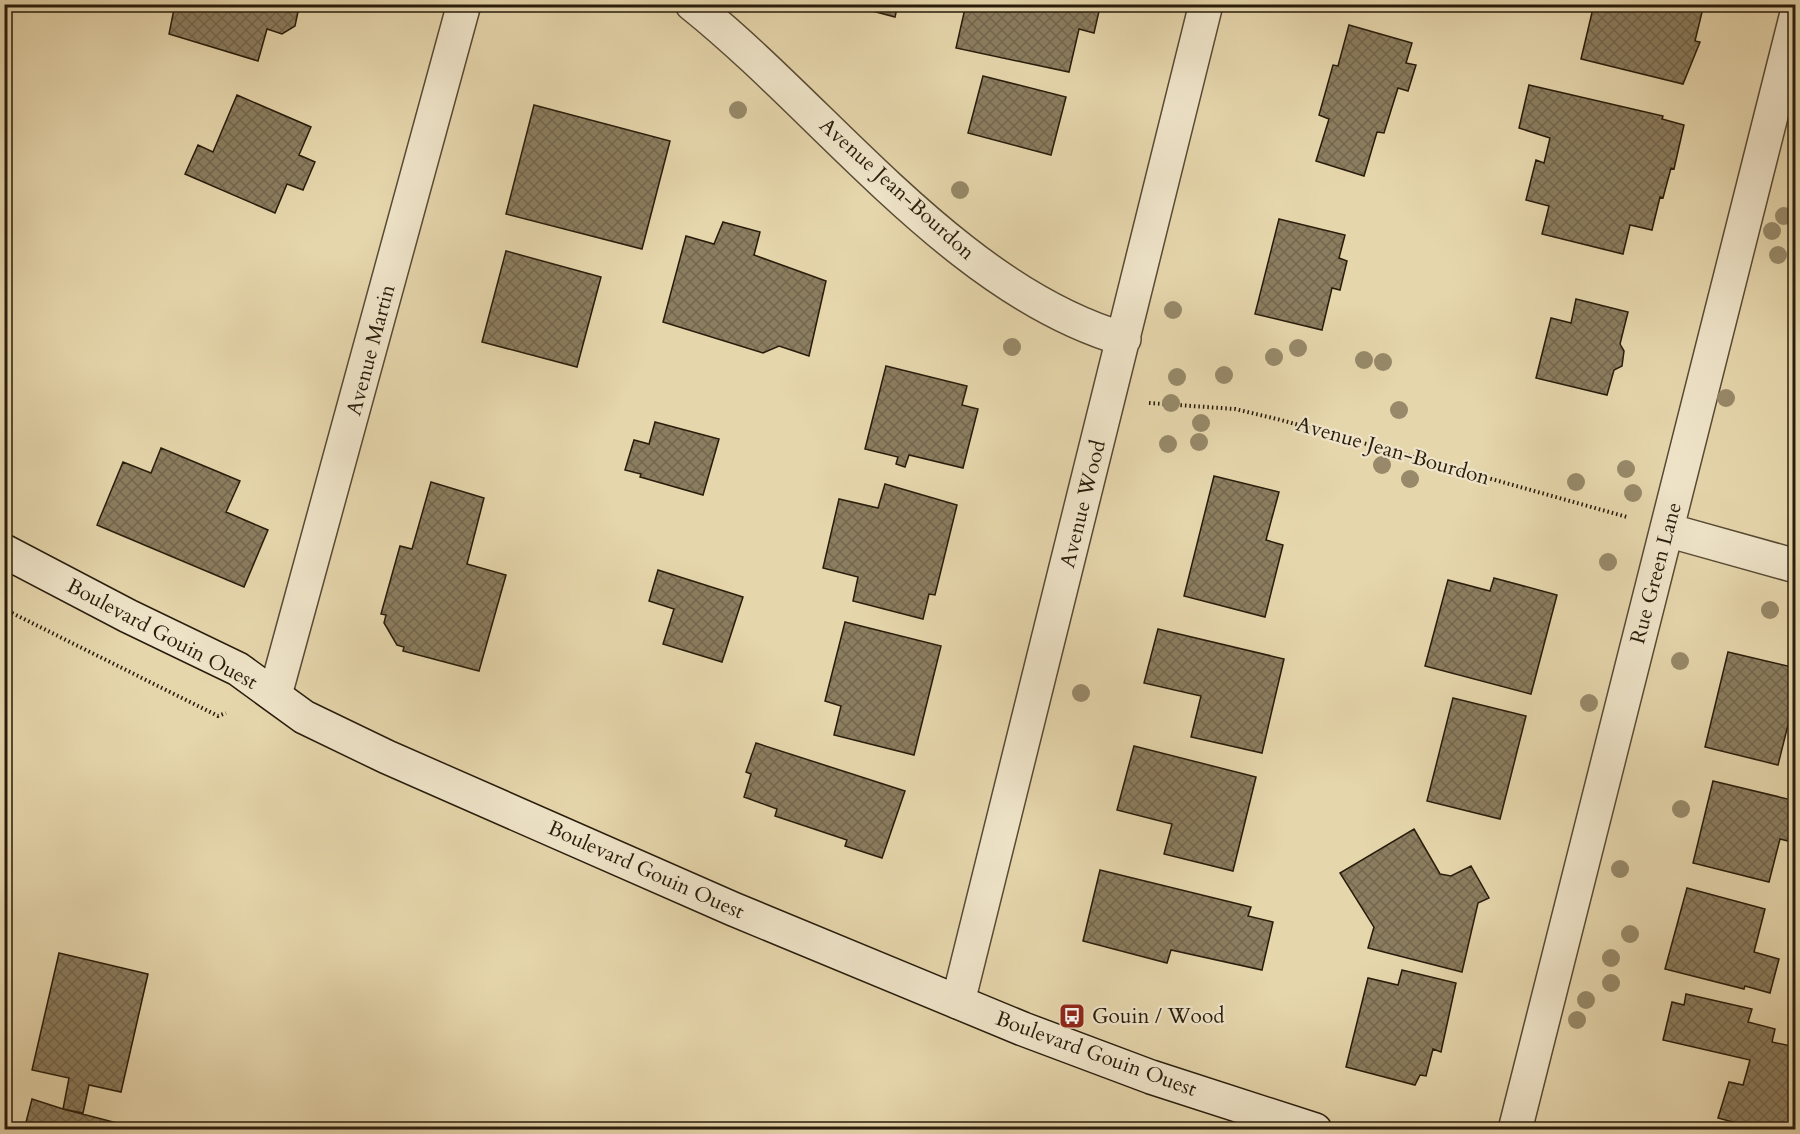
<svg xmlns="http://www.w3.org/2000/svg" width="1800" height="1134" font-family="Cardo,serif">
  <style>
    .building { fill: url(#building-cross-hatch); stroke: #281c0b; stroke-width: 1.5 }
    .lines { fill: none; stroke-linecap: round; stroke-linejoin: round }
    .street-casing { stroke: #584a33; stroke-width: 36 }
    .secondary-casing { stroke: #281c0b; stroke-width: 36 }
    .path { stroke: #281c0b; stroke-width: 4; stroke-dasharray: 1.5 3; stroke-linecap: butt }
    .street { stroke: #efe4c9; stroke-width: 33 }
    .secondary { stroke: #efe4c9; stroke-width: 33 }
    .tree { fill: #978969 }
    .labels { text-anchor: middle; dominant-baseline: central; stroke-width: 4.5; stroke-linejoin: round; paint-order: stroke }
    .street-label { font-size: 21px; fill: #281c0b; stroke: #efe4c9 }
    .poi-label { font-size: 21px; fill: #281c0b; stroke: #efe4c9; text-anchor: start }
  </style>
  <defs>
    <pattern id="building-cross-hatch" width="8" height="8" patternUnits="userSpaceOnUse" patternTransform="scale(1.5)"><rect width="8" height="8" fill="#8b7d5f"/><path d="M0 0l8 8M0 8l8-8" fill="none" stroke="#72664d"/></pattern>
  </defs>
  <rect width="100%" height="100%" fill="#e6d6ac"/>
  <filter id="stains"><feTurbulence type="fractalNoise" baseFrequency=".00333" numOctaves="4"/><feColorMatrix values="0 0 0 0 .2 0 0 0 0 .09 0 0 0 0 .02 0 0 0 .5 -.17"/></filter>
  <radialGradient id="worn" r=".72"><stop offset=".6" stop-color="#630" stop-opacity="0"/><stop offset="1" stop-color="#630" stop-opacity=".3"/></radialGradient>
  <path class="building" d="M 175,4 L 298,4 L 299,7 L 295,26 L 282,34 L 267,29 L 258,61 L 169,34 Z
    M 846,4 L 898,4 L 895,17 Z
    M 966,4 L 1094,4 L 1100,7 L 1094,33 L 1079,29 L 1069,72 L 956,48 Z
    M 1594,4 L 1704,4 L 1695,41 L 1700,42 L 1683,84 L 1581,59 Z
    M 1349,25 L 1412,43 L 1406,63 L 1416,65 L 1408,91 L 1398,88 L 1384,133 L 1377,132 L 1364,176 L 1316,161 L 1329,119 L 1319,115 L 1333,65 L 1338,66 Z
    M 983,76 L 1066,97 L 1051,155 L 968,133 Z
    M 1529,85 L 1663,116 L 1662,119 L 1684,125 L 1674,169 L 1671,168 L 1663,198 L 1660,197 L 1652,230 L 1630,225 L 1623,254 L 1542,234 L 1549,206 L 1526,200 L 1536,160 L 1544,163 L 1550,138 L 1519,128 Z
    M 237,95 L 311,127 L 299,155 L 315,162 L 303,190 L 287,184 L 275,213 L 185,174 L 198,145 L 213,152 Z
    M 534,105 L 670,141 L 642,249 L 506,214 Z
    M 1279,219 L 1345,235 L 1339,258 L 1347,261 L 1340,290 L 1332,288 L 1322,330 L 1255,314 Z
    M 723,222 L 760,232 L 754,255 L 826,281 L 809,356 L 779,346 L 763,353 L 663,322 L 686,236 L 714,244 Z
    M 506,251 L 601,277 L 577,367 L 482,342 Z
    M 1576,299 L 1628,312 L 1620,344 L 1624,351 L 1622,366 L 1614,370 L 1607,395 L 1536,378 L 1551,318 L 1571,323 Z
    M 886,366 L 967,386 L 962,405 L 978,409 L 963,468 L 909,455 L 905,467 L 896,464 L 898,457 L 865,449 Z
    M 655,422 L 719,439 L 703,495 L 640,477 L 641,474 L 625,470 L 634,440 L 649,444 Z
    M 161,448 L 240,481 L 226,512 L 268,530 L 244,587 L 97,525 L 123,462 L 151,473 Z
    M 1214,476 L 1279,492 L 1266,540 L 1283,545 L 1265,617 L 1184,596 Z
    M 431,482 L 484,498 L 467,564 L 506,575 L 479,671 L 403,651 L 404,647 L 397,645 L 384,623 L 386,615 L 381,614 L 400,546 L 412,549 Z
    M 885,484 L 957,505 L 935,595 L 929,594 L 923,619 L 853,601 L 858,577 L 823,568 L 839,499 L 878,508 Z
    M 658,570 L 743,597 L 722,662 L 663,644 L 674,609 L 649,601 Z
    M 1494,578 L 1557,595 L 1531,694 L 1425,666 L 1448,580 L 1490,591 Z
    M 845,622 L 941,646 L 914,755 L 834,735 L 841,706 L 825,701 Z
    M 1158,629 L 1284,659 L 1262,753 L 1191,737 L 1201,696 L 1144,683 Z
    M 1728,652 L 1796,668 L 1796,706 L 1793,705 L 1778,765 L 1705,747 Z
    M 1453,698 L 1526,716 L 1500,819 L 1427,801 Z
    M 756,743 L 905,791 L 882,858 L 845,846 L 847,840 L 775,816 L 777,809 L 744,797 L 751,774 L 746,772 Z
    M 1134,746 L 1256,777 L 1233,871 L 1164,854 L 1172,824 L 1117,810 Z
    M 1713,781 L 1796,801 L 1796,843 L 1780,839 L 1769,882 L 1693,863 Z
    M 1414,829 L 1440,874 L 1451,876 L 1471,866 L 1489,898 L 1478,903 L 1462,972 L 1368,948 L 1374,927 L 1340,873 Z
    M 1100,870 L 1251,907 L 1248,916 L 1273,922 L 1262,970 L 1171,950 L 1167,963 L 1083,941 Z
    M 1687,888 L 1765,909 L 1754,952 L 1779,959 L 1770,993 L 1745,986 L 1744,989 L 1665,969 Z
    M 59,953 L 148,974 L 121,1092 L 89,1085 L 83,1113 L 63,1109 L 69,1078 L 32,1070 Z
    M 1402,970 L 1456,983 L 1441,1052 L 1433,1049 L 1426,1076 L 1420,1075 L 1415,1085 L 1346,1067 L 1368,978 L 1398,985 Z
    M 1686,994 L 1752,1009 L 1748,1022 L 1775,1029 L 1772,1042 L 1796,1047 L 1793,1130 L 1762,1130 L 1718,1118 L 1729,1082 L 1743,1085 L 1750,1060 L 1663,1040 L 1672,1002 L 1684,1005 Z
    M 32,1099 L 63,1109 L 144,1130 L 24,1130 Z"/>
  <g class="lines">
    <g class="street-casing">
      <path id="street" d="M 692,4 C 826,111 957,291 1124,339
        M 1667,530 L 1796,566
        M 275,695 L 464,4
        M 958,1002 L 1206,4
        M 1515,1130 L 1796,17"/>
    </g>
    <g class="secondary-casing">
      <path id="secondary" d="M 4,551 L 128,616 L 238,669 L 304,717 L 387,757 L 733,909 L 1023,1029 L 1151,1077 L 1315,1130"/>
    </g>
    <path class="path" d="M 1149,403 L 1235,409 L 1281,420 L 1627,517
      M 4,609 L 218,716 L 226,713"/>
    <use href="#street" class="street"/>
    <use href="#secondary" class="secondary"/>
  </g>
  <g class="tree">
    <circle cx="738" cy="110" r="9"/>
    <circle cx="960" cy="190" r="9"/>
    <circle cx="1784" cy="216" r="9"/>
    <circle cx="1772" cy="231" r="9"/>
    <circle cx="1778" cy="255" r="9"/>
    <circle cx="1173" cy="310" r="9"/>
    <circle cx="1012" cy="347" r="9"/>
    <circle cx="1298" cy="348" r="9"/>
    <circle cx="1274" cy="357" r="9"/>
    <circle cx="1364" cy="360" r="9"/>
    <circle cx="1383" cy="362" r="9"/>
    <circle cx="1224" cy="375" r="9"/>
    <circle cx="1177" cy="377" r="9"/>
    <circle cx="1726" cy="398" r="9"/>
    <circle cx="1171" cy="403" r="9"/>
    <circle cx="1399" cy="410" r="9"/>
    <circle cx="1201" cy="423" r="9"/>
    <circle cx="1199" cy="442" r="9"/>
    <circle cx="1168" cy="444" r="9"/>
    <circle cx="1382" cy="465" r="9"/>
    <circle cx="1626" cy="469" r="9"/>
    <circle cx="1410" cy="479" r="9"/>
    <circle cx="1576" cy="482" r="9"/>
    <circle cx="1633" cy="493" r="9"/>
    <circle cx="1608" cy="562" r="9"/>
    <circle cx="1770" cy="610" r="9"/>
    <circle cx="1680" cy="661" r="9"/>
    <circle cx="1081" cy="693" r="9"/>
    <circle cx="1589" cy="703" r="9"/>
    <circle cx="1681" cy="809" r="9"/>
    <circle cx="1620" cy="869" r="9"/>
    <circle cx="1630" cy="934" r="9"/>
    <circle cx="1611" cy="958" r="9"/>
    <circle cx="1611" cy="983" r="9"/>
    <circle cx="1586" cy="1000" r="9"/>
    <circle cx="1577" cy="1020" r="9"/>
  </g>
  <defs>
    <g id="bus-square" transform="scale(1.35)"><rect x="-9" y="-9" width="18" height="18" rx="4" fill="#8f2418" stroke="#efe4c9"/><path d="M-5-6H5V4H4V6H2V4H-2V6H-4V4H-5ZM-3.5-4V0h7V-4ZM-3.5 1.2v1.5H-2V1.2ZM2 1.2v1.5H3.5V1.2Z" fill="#fff"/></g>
  </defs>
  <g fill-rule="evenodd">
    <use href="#bus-square" x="1072" y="1016"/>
  </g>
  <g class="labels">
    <g class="street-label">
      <text transform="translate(897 189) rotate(42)">Avenue Jean-Bourdon</text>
      <text transform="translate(371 350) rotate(-75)">Avenue Martin</text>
      <text transform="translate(1393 451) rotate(16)">Avenue Jean-Bourdon</text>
      <text transform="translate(1083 504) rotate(-76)">Avenue Wood</text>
      <text transform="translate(1656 573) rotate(-75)">Rue Green Lane</text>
      <text transform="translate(162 634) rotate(28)">Boulevard Gouin Ouest</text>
      <text transform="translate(646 870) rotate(24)">Boulevard Gouin Ouest</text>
      <text transform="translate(1096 1054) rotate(20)">Boulevard Gouin Ouest</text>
    </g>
    <g class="poi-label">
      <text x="1092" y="1016">Gouin / Wood</text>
    </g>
  </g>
  <rect width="1800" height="1134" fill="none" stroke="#e6d6ac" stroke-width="24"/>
  <rect x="6" y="6" width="1788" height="1122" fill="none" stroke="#281c0b" stroke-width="3"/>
  <rect x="12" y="12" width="1776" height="1110" fill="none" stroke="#281c0b" stroke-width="1.5"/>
  <rect width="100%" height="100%" filter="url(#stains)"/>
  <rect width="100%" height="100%" fill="url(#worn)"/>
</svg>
